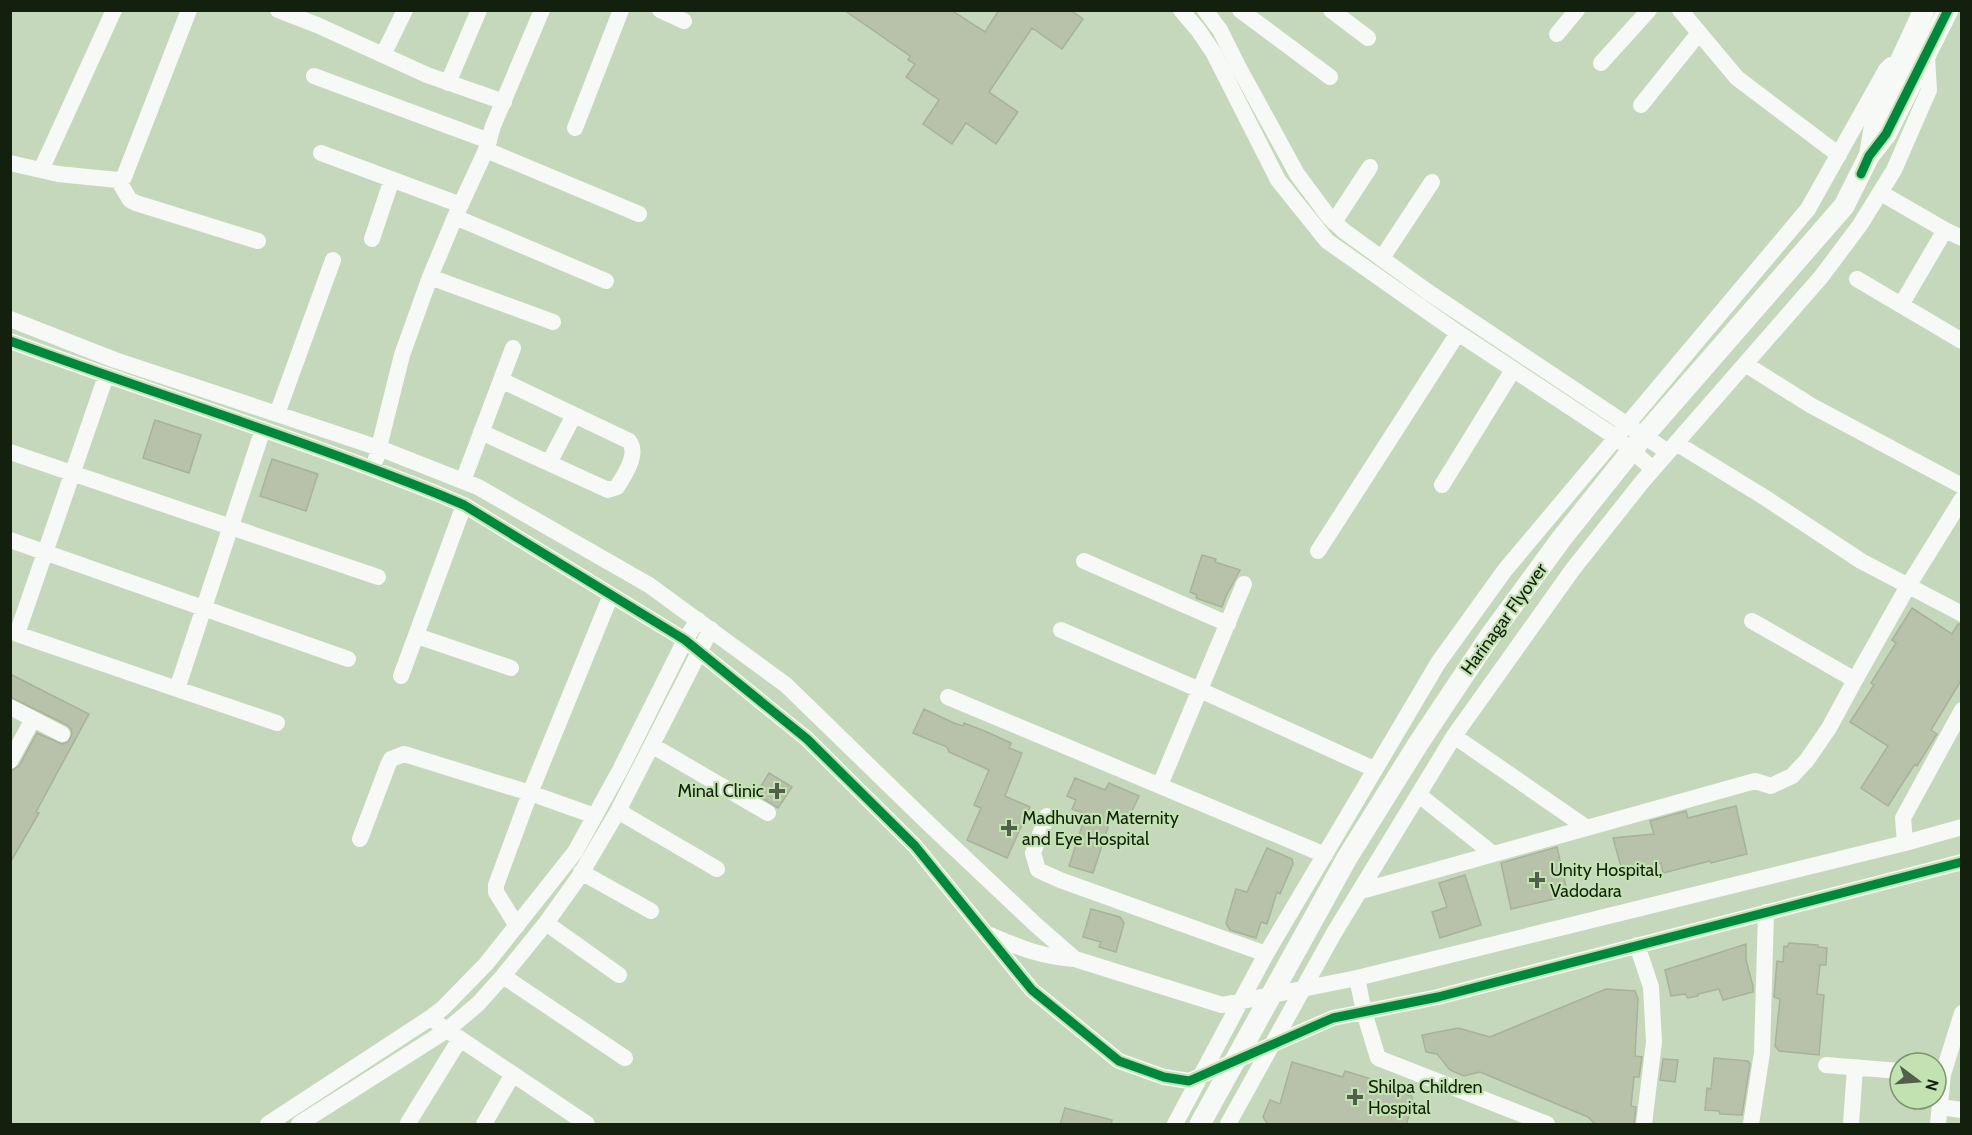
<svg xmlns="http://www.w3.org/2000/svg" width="1972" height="1135" font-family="Cabin,sans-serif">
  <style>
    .building { fill: #b8c2ab; stroke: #a8b19a; stroke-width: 1.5 }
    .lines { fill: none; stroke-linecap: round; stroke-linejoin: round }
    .minor { stroke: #f6f9f5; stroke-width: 16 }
    .major { stroke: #f6f9f5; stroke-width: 21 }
    .cycleway-casing { stroke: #c2e3b1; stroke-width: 13 }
    .cycleway { stroke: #00873e; stroke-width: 9 }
    .poi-dot { fill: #52604b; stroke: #c2e3b1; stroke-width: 2 }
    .labels { text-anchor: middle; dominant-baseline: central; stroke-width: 4.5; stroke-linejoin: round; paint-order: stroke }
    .street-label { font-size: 18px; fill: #14200e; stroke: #c2e3b1 }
    .poi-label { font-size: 18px; fill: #14200e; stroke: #c2e3b1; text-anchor: start }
  </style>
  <rect width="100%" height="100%" fill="#c6d8bc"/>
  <path class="building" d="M 844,10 L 951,10 L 985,32 L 999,10 L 1070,10 L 1083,19 L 1062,49 L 1032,28 L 989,92 L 1018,112 L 996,144 L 966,123 L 952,144 L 923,124 L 939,100 L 906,77 L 915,64 L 908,60 L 910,56 Z
    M 155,420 L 201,435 L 189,473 L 143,458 Z
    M 272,459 L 318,474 L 306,511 L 260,496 Z
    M 1202,555 L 1216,559 L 1215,562 L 1240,570 L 1226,596 L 1222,607 L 1196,598 L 1197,595 L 1190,592 Z
    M 1912,608 L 1952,634 L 1958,624 L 1962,624 L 1962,679 L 1931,730 L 1937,734 L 1917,766 L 1915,764 L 1888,806 L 1861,788 L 1888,746 L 1850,722 L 1874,685 L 1871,683 L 1896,643 L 1892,640 Z
    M 10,674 L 89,714 L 36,812 L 39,813 L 10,863 L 10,771 L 19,766 L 37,733 L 62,744 L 68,742 L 72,734 L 71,729 L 67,725 L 10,697 Z
    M 924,709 L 954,723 L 963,726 L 964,723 L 987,732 L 1011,743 L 1009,748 L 1022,753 L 1005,796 L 1030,807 L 1007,858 L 967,840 L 981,808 L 974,805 L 989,770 L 949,752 L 947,747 L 913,733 Z
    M 769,773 L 792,787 L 778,808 L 756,794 Z
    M 1075,778 L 1105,790 L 1109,783 L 1139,796 L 1127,822 L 1112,815 L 1093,873 L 1069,866 L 1086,814 L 1072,809 L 1076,800 L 1067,796 Z
    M 1736,806 L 1747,854 L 1711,863 L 1710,861 L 1663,873 L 1661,863 L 1623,874 L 1613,838 L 1654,834 L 1650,821 L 1686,811 L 1688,818 Z
    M 1557,847 L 1568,896 L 1511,909 L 1501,863 Z
    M 1267,848 L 1292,859 L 1293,864 L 1280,894 L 1277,892 L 1267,924 L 1261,922 L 1256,938 L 1230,930 L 1226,923 L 1236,889 L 1247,892 Z
    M 1465,875 L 1481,925 L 1440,938 L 1432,912 L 1447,907 L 1439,883 Z
    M 1091,909 L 1120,917 L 1124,923 L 1116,952 L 1099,947 L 1101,942 L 1083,937 Z
    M 1789,943 L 1818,945 L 1818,947 L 1827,948 L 1826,965 L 1820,965 L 1817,994 L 1824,995 L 1819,1055 L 1779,1051 L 1775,1046 L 1780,999 L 1774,997 L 1777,961 L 1783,962 L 1784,946 L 1787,947 Z
    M 1746,944 L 1746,960 L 1753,986 L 1753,992 L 1723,1000 L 1719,989 L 1698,994 L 1698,996 L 1688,998 L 1685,994 L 1671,996 L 1665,970 Z
    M 1606,989 L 1635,991 L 1638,999 L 1635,1056 L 1642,1057 L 1639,1077 L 1634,1077 L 1631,1106 L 1636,1107 L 1634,1125 L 1596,1125 L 1588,1117 L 1480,1072 L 1464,1076 L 1450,1070 L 1437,1054 L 1426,1052 L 1422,1035 L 1458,1028 L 1490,1037 Z
    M 1714,1058 L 1748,1061 L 1750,1064 L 1742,1115 L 1720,1114 L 1719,1111 L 1705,1110 L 1707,1088 L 1711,1089 Z
    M 1663,1059 L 1678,1060 L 1675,1082 L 1660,1080 Z
    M 1292,1062 L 1343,1077 L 1345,1071 L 1371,1079 L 1369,1083 L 1412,1096 L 1413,1103 L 1406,1125 L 1268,1125 L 1263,1117 L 1270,1100 L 1280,1104 Z
    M 1065,1108 L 1112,1120 L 1111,1125 L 1060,1125 Z"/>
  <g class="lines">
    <path class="minor" d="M 278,10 L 317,25 L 427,75 L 504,102
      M 660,10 L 684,21
      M 1181,10 L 1198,30 L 1213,52 L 1278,180 L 1327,241 L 1458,333 L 1617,438 L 1653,469
      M 1205,10 L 1220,30 L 1239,68 L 1297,174 L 1329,217 L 1344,231 L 1428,292 L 1668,452
      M 1240,10 L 1330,77
      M 1331,10 L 1368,38
      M 1680,10 L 1737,78 L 1839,155
      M 1557,34 L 1577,10
      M 383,55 L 405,10
      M 1601,63 L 1649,10
      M 314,76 L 489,141
      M 448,83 L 479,10
      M 1641,105 L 1699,33
      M 575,128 L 621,10
      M 486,150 L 639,214
      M 321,153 L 461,205
      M 10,163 L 58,174 L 118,180 L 124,177 L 189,10
      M 41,170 L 114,10
      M 118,180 L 130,200 L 136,203 L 258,241
      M 1881,193 L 1945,230
      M 455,217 L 606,281
      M 1334,222 L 1370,167
      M 372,239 L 392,179
      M 1382,258 L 1432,182
      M 430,277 L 553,322
      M 1857,279 L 1962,341
      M 1901,305 L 1945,230 L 1962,238
      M 10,319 L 115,360 L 379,448 L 478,487 L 649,585 L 786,685 L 929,824 L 1036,925 L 1075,959
      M 10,341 C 153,393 297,438 438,494 L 464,505 L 685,640 L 807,739 L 915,846 L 1032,990 L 1119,1061 L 1164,1077 L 1189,1081 L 1333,1018 L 1438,997 L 1962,862
      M 1745,364 L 1812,406 L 1962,486
      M 106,376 L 17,634 L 177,689
      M 277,414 L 333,260
      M 263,429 L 177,689 L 277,723
      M 481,432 L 608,490 L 617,487 C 625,475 639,453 629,441 L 501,380
      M 1676,443 L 1764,497 L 1861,561 L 1962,614
      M 10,452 L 378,577
      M 376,459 L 402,355 L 430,277 L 455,217 L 486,150 L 493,126 L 542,10
      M 549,463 L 574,415
      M 463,481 L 513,348
      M 1442,485 L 1513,370
      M 10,540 L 348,659
      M 1318,551 L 1458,333
      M 1084,561 L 1228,624
      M 1752,621 L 1855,680 L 1908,586 L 1962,499
      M 1061,630 L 1200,690 L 1374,769
      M 417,636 L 511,668
      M 401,676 L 464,505
      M 948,697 L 1325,855
      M 10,707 L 62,734
      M 1454,736 L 1587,828
      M 653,746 L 768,813
      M 10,761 L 33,719
      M 1160,785 L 1244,584
      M 1419,795 L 1493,854
      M 618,811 L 717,869
      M 1047,816 L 1033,853 L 1038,870 L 1060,880 L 1266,954
      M 360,839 L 388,765 L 391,759 L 404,754 L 530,793 L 595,816
      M 1905,843 L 1903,818 L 1962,710
      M 581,872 L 651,911
      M 1361,891 L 1755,781 L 1771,786 L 1792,776 L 1807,760 L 1829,728 L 1855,680
      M 546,923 L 619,975
      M 517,926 L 496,892 L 496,885 L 530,793 L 611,595
      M 990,935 C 1021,948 1041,957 1075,959 L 1222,1005 L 1357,978 L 1905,843 L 1962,827
      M 1637,945 L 1651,987 L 1654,1042 L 1644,1124
      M 503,976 L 625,1058
      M 1357,978 L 1364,1012 L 1378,1058 L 1547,1124
      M 438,1024 L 587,1124
      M 1826,1065 L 1900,1071
      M 1940,1107 L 1962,1110
      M 408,1123 L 460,1039
      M 268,1124 L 430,1018 L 443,1008 L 486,964 L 575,852 L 620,770 L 685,640 L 698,620
      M 299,1124 L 447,1030 L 478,1004 L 503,976 L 546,923 L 579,877 L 618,811 L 711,629
      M 484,1124 L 513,1074
      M 1175,1124 L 1266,954 L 1438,663 L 1505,570 L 1808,209 L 1886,70 L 1891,65
      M 1228,1124 L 1334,933 L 1454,736 L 1573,569 L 1642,482 L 1821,277 L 1860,225 L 1894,170 L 1929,90 L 1927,57
      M 1751,1124 L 1762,1053 L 1766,912
      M 1851,1124 L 1855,1068
      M 1938,1124 L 1943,1074 L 1962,1013"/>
    <path class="major" d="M 1870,152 L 1875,123 L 1882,101 L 1924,10
      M 1200,1124 L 1347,858 L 1418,744 L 1490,636 L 1562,538 L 1641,439 L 1844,206 L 1869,156 L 1886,134 L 1948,10"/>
    <g class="cycleway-casing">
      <path id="cycleway" d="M 1861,174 L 1869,156 L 1886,134 L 1948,10
        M 10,341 C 153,393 297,438 438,494 L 464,505 L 685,640 L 807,739 L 915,846 L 1032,990 L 1119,1061 L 1164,1077 L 1189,1081 L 1333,1018 L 1438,997 L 1962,862"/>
    </g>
    <use href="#cycleway" class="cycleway"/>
  </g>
  <g class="poi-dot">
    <path d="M774 782h6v6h6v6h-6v6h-6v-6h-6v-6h6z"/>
    <path d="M1006 819h6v6h6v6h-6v6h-6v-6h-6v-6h6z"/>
    <path d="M1534 871h6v6h6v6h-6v6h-6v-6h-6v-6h6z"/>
    <path d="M1352 1088h6v6h6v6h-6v6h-6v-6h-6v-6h6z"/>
  </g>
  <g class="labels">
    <g class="street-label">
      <text transform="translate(1504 619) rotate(-54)">Harinagar Flyover</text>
    </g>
    <g class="poi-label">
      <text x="764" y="791" text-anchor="end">Minal Clinic</text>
      <text x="1022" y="818">Madhuvan Maternity<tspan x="1022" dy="21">and Eye Hospital</tspan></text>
      <text x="1550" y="870">Unity Hospital,<tspan x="1550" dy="21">Vadodara</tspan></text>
      <text x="1368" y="1087">Shilpa Children<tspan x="1368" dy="21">Hospital</tspan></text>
    </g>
  </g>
  <rect width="1972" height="1135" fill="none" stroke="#14200e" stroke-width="24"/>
  <g transform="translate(1918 1081) rotate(106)"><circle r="28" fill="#c2e3b1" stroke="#7c9570" stroke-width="1.5"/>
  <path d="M0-4.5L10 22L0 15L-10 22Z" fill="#52604b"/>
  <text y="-9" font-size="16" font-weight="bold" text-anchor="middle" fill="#14200e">N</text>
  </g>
</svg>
